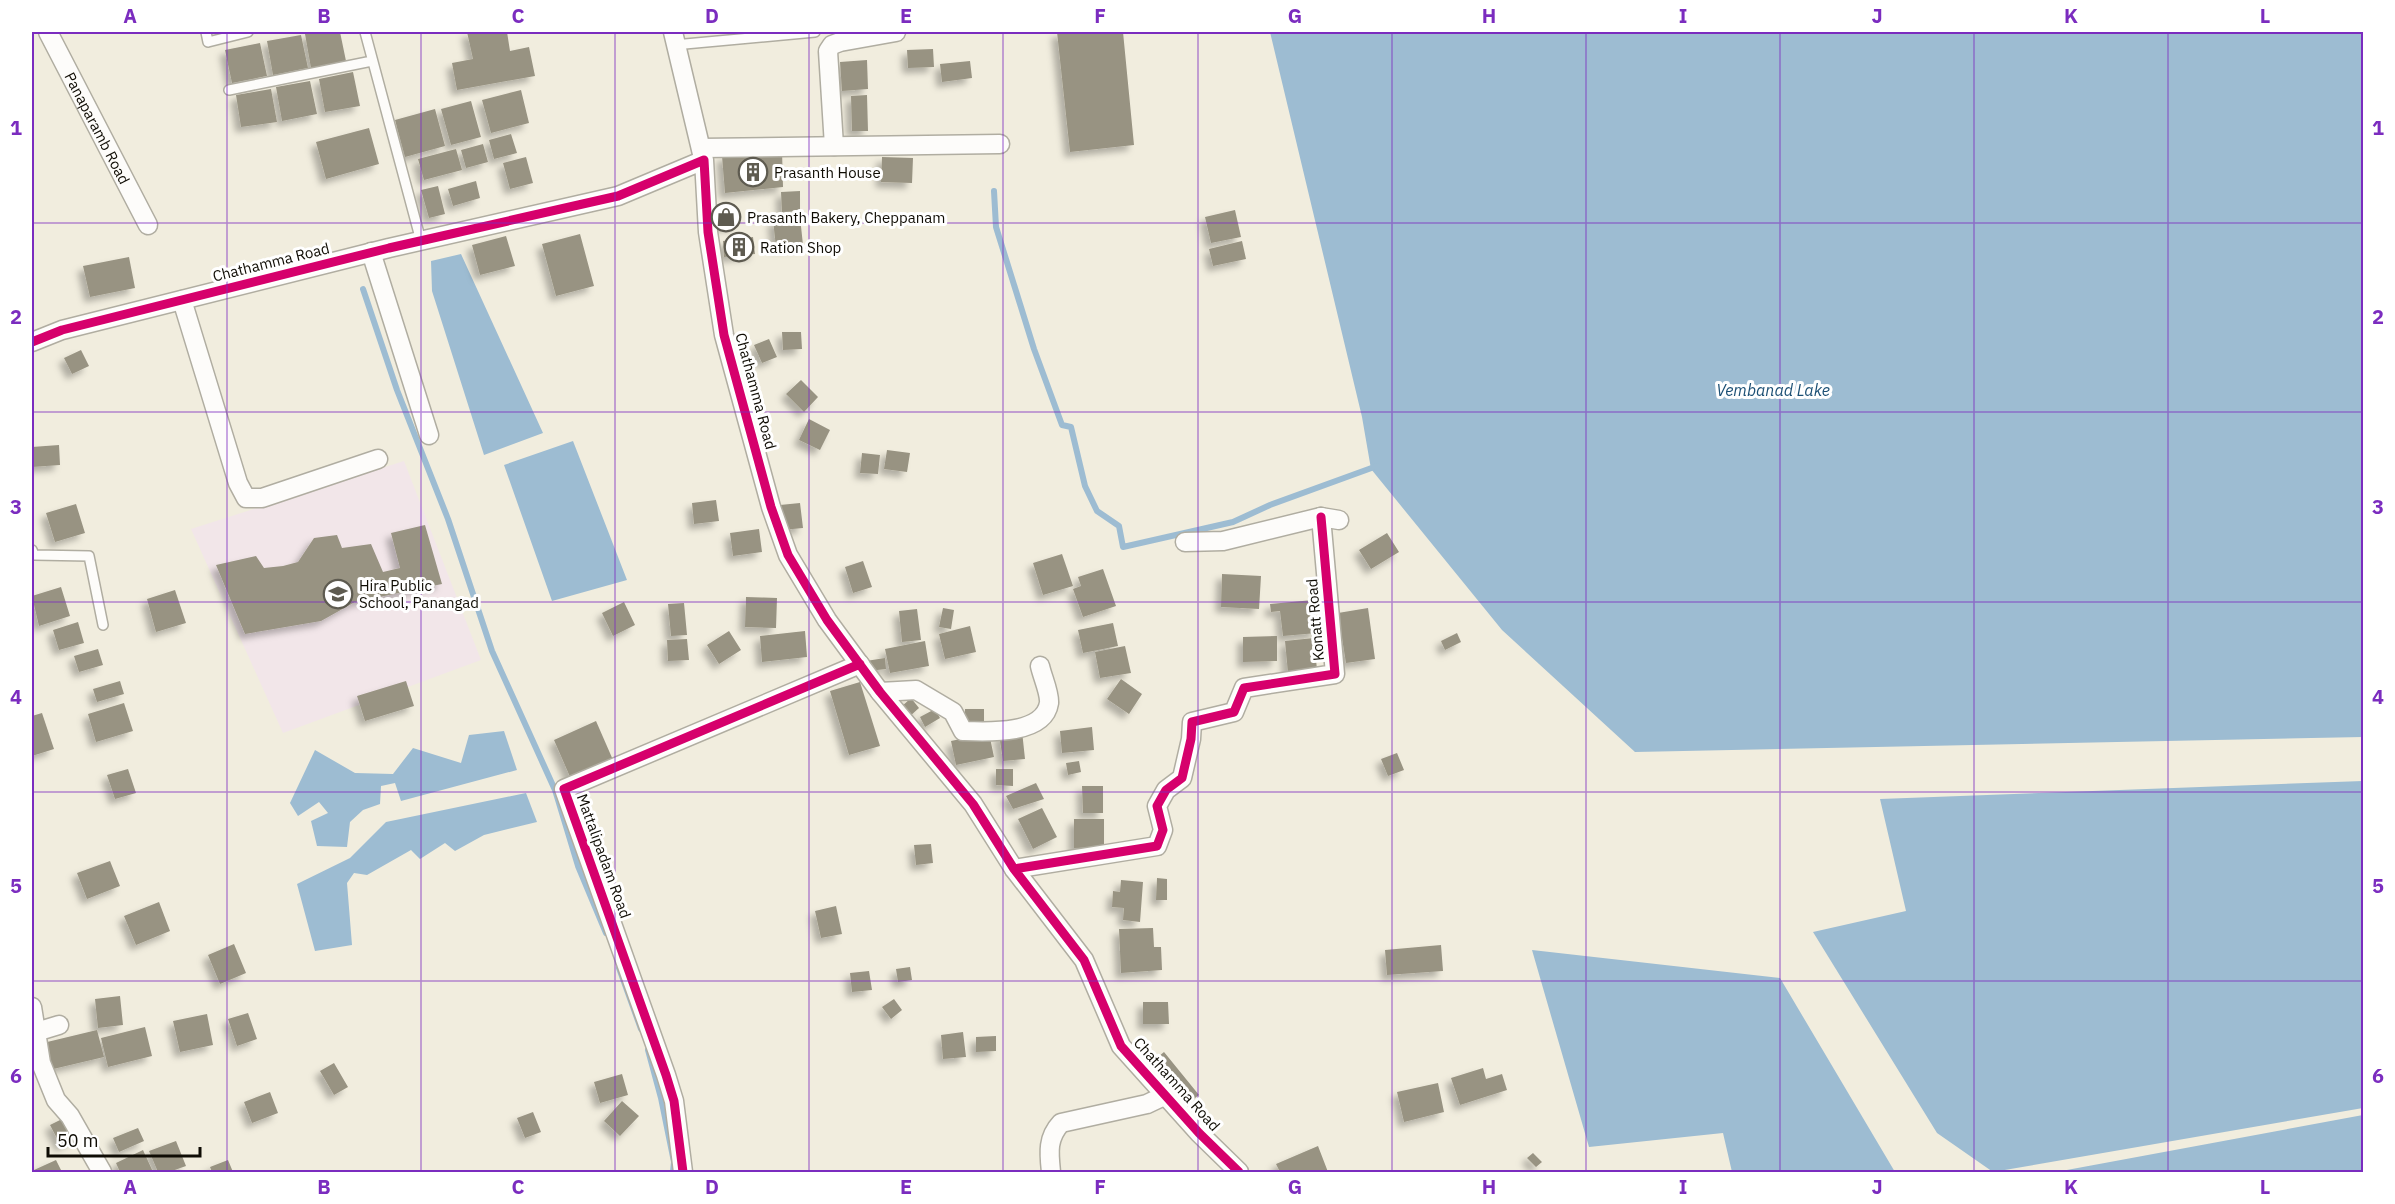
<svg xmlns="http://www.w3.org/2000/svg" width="2395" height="1204" font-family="'IBM Plex Sans',sans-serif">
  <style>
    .education { fill: #f2e6e9 }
    .water { fill: #9dbcd2 }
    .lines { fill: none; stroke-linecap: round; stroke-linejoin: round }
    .stream { stroke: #9dbcd2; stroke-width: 6 }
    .building { fill: #989382; filter: url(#shadow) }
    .service-casing { stroke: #b0ada1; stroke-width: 12 }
    .minor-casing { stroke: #b0ada1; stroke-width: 21 }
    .service { stroke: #fdfcfa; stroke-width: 9 }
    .minor { stroke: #fdfcfa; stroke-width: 18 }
    .cycleway-casing { stroke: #fff; stroke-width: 13 }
    .cycleway { stroke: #d6006c; stroke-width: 9 }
    .grid { fill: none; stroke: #7b2cbf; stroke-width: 1.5; stroke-opacity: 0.55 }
    .labels { text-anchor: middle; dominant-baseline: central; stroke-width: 6; stroke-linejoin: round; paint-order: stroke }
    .street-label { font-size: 15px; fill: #0f0c04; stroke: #fff }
    .poi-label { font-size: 15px; fill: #0f0c04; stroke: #fff; text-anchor: start }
    .water-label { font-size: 16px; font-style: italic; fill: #1b4f74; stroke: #fff }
    .neatline { fill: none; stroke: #7b2cbf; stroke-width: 2 }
    .grid-label { font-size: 20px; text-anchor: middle; font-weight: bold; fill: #7b2cbf }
  </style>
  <defs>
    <filter id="shadow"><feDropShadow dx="-5.5" dy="5.5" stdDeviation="3" flood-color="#0004"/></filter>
  </defs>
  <rect width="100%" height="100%" fill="#f1edde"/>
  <path class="education" d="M 404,461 L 481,660 L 283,733 L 191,529 Z"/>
  <path class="water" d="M 1270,32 L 2363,32 L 2363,737 L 1635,752 L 1502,630 L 1371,469 L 1362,417 Z
    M 461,254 L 543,433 L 484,455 L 432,291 L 431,261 Z
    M 573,441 L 627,580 L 552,601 L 504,465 Z
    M 504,731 L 517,770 L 401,801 L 395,783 L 381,786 L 380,804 L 363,810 L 350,822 L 347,847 L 317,846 L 311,821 L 328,813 L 319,802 L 298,816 L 290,803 L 315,750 L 355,773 L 393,774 L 413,748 L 461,763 L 469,735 Z
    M 2363,781 L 2363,1108 L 1993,1172 L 1937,1133 L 1813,932 L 1906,911 L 1880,799 Z
    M 526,793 L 537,822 L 484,835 L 455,851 L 445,843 L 420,859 L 411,850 L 367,875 L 354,873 L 347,883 L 352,945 L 315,951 L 297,884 L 350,858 L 386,822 Z
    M 1532,950 L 1780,978 L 1895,1172 L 1732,1172 L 1723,1133 L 1589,1147 Z
    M 2363,1115 L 2363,1172 L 2056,1172 Z"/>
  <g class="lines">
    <path class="stream" d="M 994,191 L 996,227 L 1034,349 L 1062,425 L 1071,427 L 1085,486 L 1097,511 L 1119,526 L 1123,547 L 1233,522 L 1270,505 L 1377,466
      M 363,289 L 397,390 L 448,519 L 492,651 L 555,790 L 578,866 L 606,933
      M 619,968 L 641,1029
      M 648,1050 L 661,1098 L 674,1162 L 673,1172"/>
  </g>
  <path class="building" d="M 319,32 L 340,32 L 346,61 L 311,68 L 305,34 Z
    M 467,32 L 507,32 L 510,51 L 529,47 L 535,76 L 457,90 L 452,63 L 473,59 Z
    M 1057,32 L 1123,32 L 1134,145 L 1070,152 Z
    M 301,35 L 308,68 L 273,75 L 267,41 Z
    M 260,43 L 267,76 L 232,83 L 225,50 Z
    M 933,49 L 934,67 L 908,68 L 907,50 Z
    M 867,60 L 868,89 L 842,91 L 840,62 Z
    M 970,61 L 972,78 L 942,82 L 940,64 Z
    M 353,72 L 360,106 L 325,112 L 319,79 Z
    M 310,81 L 317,114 L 282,121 L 276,87 Z
    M 271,89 L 277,122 L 241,127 L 236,95 Z
    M 521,90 L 529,123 L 491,133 L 482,100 Z
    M 867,95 L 868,131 L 852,131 L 851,96 Z
    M 471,101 L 481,137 L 451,145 L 441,109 Z
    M 435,109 L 445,146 L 405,157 L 395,120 Z
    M 369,128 L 379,164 L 326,179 L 316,142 Z
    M 511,134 L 517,153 L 494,159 L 489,140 Z
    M 483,144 L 488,162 L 466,168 L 461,150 Z
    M 456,149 L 462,170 L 424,180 L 418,159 Z
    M 782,150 L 783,187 L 725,193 L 722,156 Z
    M 526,157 L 533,183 L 510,189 L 503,163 Z
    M 882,157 L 913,158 L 912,183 L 881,182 Z
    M 476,181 L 480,198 L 453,206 L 448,189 Z
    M 438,186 L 445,214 L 429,218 L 421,190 Z
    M 800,191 L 800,211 L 782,212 L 781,192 Z
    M 734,204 L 736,226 L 717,226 L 716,210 Z
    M 1235,210 L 1241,237 L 1211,243 L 1205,217 Z
    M 800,217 L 803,245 L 776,247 L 773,220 Z
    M 580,234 L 594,286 L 556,296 L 542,244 Z
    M 506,236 L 515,266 L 480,275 L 472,245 Z
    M 753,237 L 755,254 L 724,257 L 723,241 Z
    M 1242,241 L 1246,259 L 1213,266 L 1209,249 Z
    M 129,257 L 135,288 L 90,297 L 83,266 Z
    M 782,332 L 801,332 L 802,349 L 783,350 Z
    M 769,339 L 777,357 L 762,363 L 754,345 Z
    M 81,350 L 89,366 L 72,374 L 64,358 Z
    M 801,380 L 818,397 L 804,412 L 786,394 Z
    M 809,419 L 830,430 L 820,450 L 799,440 Z
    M 59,445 L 60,465 L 32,467 L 32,447 Z
    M 887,450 L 910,453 L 907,472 L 884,469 Z
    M 862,453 L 880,455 L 878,474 L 860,473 Z
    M 716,500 L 719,521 L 694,524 L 692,503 Z
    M 800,503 L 803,528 L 782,530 L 780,505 Z
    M 76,504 L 85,533 L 55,542 L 46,513 Z
    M 425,525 L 442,584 L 355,602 L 321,621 L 245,634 L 216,565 L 256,556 L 264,568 L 283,566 L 298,562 L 314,538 L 337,535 L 342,548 L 371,544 L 383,572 L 400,568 L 391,533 Z
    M 759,529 L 762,552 L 733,556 L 730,533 Z
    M 1387,533 L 1399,552 L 1371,569 L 1359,550 Z
    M 1062,554 L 1073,586 L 1043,595 L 1033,563 Z
    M 863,561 L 872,587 L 853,593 L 845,567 Z
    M 1103,569 L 1116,606 L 1083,617 L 1073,589 L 1081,586 L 1078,577 Z
    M 1222,574 L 1261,576 L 1259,609 L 1221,607 Z
    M 61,587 L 70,616 L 39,626 L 32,596 Z
    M 175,590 L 186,623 L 156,632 L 147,599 Z
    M 746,597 L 777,598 L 776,628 L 745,627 Z
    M 1313,600 L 1317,633 L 1283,636 L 1280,611 L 1271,612 L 1270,604 Z
    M 624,602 L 635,625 L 613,636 L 602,613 Z
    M 684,603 L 687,635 L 671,636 L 668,604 Z
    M 943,608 L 954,610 L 951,629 L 939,627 Z
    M 1368,608 L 1375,659 L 1346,663 L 1338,613 Z
    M 917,609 L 921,640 L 902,642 L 899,611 Z
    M 78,622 L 84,643 L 59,650 L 53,630 Z
    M 1113,623 L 1118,646 L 1083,653 L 1078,630 Z
    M 970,626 L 976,652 L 945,659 L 939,634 Z
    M 729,631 L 741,650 L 719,664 L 707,645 Z
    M 805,631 L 807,657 L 762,662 L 760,636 Z
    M 1457,633 L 1461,642 L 1445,650 L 1441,641 Z
    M 1277,636 L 1277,661 L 1243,662 L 1243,637 Z
    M 1314,638 L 1317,670 L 1288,673 L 1285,641 Z
    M 687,639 L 689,660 L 668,661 L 667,640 Z
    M 925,641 L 929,666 L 890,673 L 885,649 Z
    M 1125,646 L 1131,673 L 1100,678 L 1095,652 Z
    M 98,649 L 103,665 L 79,672 L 74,656 Z
    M 885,658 L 886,669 L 868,671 L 866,661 Z
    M 1121,679 L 1142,694 L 1129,714 L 1107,699 Z
    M 120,681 L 124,694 L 97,702 L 93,689 Z
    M 406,681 L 414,706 L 365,721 L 357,696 Z
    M 860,682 L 880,746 L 849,755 L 830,691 Z
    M 911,698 L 919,708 L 909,717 L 900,708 Z
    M 124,703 L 133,731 L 96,742 L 88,714 Z
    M 935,709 L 940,718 L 925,727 L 920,717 Z
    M 965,709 L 984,709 L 984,723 L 965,723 Z
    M 42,713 L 54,749 L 32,756 L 32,716 Z
    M 596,721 L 613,760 L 571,779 L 554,740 Z
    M 1092,727 L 1094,750 L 1062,753 L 1060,731 Z
    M 1022,731 L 1025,759 L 1003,761 L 999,734 Z
    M 989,733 L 994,757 L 956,765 L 951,741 Z
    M 1397,753 L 1404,770 L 1388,776 L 1381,759 Z
    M 1079,761 L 1081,772 L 1068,775 L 1066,763 Z
    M 128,769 L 136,793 L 115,799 L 107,775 Z
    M 996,769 L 1013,769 L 1013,786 L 996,785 Z
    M 1036,783 L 1044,799 L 1013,809 L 1006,796 Z
    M 1082,786 L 1103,786 L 1103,813 L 1083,813 Z
    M 1042,808 L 1057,837 L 1033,849 L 1018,819 Z
    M 1074,819 L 1104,819 L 1104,847 L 1074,848 Z
    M 931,844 L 933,863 L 916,865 L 914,845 Z
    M 110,861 L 120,886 L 87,899 L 77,873 Z
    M 1157,878 L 1167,879 L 1167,900 L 1156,900 Z
    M 1121,880 L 1143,882 L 1140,922 L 1123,920 L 1124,908 L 1112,907 L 1113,891 L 1120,892 Z
    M 159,902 L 170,931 L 136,945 L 124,916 Z
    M 836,906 L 842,934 L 821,938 L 815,911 Z
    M 1153,928 L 1154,947 L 1161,947 L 1162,970 L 1121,973 L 1119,929 Z
    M 234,944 L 246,973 L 220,984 L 208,955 Z
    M 1441,945 L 1443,971 L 1387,975 L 1385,950 Z
    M 910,967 L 912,980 L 898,982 L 896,969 Z
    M 869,971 L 872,990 L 852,992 L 850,973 Z
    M 120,996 L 123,1025 L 98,1028 L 95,999 Z
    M 894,999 L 902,1010 L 891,1019 L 882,1007 Z
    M 1143,1002 L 1168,1002 L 1169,1024 L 1143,1024 Z
    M 248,1013 L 257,1039 L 237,1046 L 228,1019 Z
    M 207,1014 L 213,1045 L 180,1052 L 173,1021 Z
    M 145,1027 L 152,1056 L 108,1067 L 101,1038 Z
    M 97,1030 L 104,1057 L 49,1070 L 43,1043 Z
    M 963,1032 L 966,1057 L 943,1059 L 941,1035 Z
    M 996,1036 L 996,1051 L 976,1052 L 976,1037 Z
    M 1164,1052 L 1199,1095 L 1183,1107 L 1147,1066 Z
    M 334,1063 L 348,1087 L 334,1095 L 320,1071 Z
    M 1483,1068 L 1486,1079 L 1502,1074 L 1507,1090 L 1460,1105 L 1451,1078 Z
    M 622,1074 L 628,1095 L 600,1103 L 594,1082 Z
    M 1438,1083 L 1444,1112 L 1404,1122 L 1397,1092 Z
    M 270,1092 L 278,1113 L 252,1123 L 244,1102 Z
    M 622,1101 L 639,1116 L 620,1136 L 604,1121 Z
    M 533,1112 L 541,1132 L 525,1138 L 517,1118 Z
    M 64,1118 L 75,1139 L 61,1146 L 50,1125 Z
    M 138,1128 L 144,1141 L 119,1152 L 113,1138 Z
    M 176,1141 L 186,1166 L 169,1172 L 158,1172 L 149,1151 Z
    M 1318,1146 L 1328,1172 L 1280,1172 L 1276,1164 Z
    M 143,1150 L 153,1172 L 120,1172 L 116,1163 Z
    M 1533,1153 L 1542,1162 L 1536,1167 L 1527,1158 Z
    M 56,1160 L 62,1172 L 35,1172 L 34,1170 Z
    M 228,1160 L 233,1172 L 212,1172 L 210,1167 Z"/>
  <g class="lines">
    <g class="service-casing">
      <path id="service" d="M 206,32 L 208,42 L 248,32
        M 365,32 L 421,241
        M 674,45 L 815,32
        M 229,90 L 372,61
        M 32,550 L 34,555 L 89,556 L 103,625"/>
    </g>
    <g class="minor-casing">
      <g id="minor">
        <path id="s1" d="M 48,32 L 148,225"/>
        <path d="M 673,32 L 703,158"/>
        <path d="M 834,146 L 828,51 L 832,45 L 840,42 L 896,32"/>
        <path d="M 701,148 L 1000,144"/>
        <path d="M 371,252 L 429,435"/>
        <path d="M 182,300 L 238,483 L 246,498 L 262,498 L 378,459"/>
        <path d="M 32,342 L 62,330 L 389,248 L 618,196 L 704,160 L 708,232 L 724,335 L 771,507 L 788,555 L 827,620 L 880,692 L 973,804 L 1014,869 L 1084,960 L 1121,1046 L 1199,1133 L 1239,1172"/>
        <path d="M 1185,542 L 1223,541 L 1321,517 L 1339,520"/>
        <path d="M 880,692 L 916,690 L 953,712 L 963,731 C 988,732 1044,735 1049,703 C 1050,693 1042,676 1040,666"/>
        <path d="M 1014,869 L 1157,846 L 1163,830 L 1157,806 L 1166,790 L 1182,778 L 1191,739 L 1192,722 L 1234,712 L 1244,688 L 1335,674 L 1321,517"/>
        <path d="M 32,1007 L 41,1063 L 56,1100 L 70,1116 L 102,1172"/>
        <path d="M 36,1032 L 59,1025"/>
        <path d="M 683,1172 L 674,1101 L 666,1075 L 564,789 L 860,664"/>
        <path d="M 1051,1172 C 1049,1153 1047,1138 1061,1123 L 1147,1104 L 1166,1095"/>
      </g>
    </g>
    <use href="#service" class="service"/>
    <use href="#minor" class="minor"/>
    <g class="cycleway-casing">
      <path id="cycleway" d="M 32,342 L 62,330 L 389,248 L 618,196 L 704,160 L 708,232 L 724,335 L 771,507 L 788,555 L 827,620 L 880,692 L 973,804 L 1014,869 L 1084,960 L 1121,1046 L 1199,1133 L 1239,1172
        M 1014,869 L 1157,846 L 1163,830 L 1157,806 L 1166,790 L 1182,778 L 1191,739 L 1192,722 L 1234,712 L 1244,688 L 1335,674 L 1321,517
        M 683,1172 L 674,1101 L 666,1075 L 564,789 L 860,664"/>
    </g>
    <use href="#cycleway" class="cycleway"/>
  </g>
  <path class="grid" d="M 227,32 L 227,1172M 421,32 L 421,1172M 615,32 L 615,1172M 809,32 L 809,1172M 1003,32 L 1003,1172M 1198,32 L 1198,1172M 1392,32 L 1392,1172M 1586,32 L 1586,1172M 1780,32 L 1780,1172M 1974,32 L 1974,1172M 2168,32 L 2168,1172M 32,223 L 2364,223M 32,412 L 2364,412M 32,602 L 2364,602M 32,792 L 2364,792M 32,981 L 2364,981"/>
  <defs>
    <g id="building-ring" transform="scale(1.5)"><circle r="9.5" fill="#fff" stroke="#5e5b50" stroke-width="1.5"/><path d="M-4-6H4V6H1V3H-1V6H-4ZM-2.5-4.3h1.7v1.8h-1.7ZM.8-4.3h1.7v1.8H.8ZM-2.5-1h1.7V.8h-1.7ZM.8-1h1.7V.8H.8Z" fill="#5e5b50"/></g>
    <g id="shop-ring" transform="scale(1.5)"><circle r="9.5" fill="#fff" stroke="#5e5b50" stroke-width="1.5"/><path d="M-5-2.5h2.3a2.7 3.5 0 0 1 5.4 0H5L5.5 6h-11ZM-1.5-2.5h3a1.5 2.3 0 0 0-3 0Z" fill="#5e5b50"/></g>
    <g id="school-ring" transform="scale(1.5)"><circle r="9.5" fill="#fff" stroke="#5e5b50" stroke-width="1.5"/><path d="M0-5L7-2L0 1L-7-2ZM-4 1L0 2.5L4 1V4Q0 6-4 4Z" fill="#5e5b50"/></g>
  </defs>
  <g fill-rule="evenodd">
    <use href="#building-ring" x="753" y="172"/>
    <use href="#shop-ring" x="726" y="217"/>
    <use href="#building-ring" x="739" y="247"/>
    <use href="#school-ring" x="338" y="594"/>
  </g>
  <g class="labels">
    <g class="street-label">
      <text stroke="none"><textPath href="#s1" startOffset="108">Panaparamb Road</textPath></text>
      <text transform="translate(271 262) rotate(-14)">Chathamma Road</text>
      <text transform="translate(756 391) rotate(75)">Chathamma Road</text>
      <text transform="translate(1315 620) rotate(-95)">Konatt Road</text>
      <text transform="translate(604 856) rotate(70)">Mattalipadam Road</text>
      <text transform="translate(1177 1084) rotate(48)">Chathamma Road</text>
    </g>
    <g class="poi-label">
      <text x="774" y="172">Prasanth House</text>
      <text x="747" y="217">Prasanth Bakery, Cheppanam</text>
      <text x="760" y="247">Ration Shop</text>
      <text x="359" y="585">Hira Public<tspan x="359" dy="17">School, Panangad</tspan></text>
    </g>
    <g class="water-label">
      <text x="1773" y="390">Vembanad Lake</text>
    </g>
  </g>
  <rect width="2395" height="1204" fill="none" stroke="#ffffff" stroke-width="66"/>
  <path d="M48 1147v9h152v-9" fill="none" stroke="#0f0c04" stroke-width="3"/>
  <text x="57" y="1147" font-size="18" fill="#0f0c04" stroke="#ffffff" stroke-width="4.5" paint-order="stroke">50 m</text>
  <rect x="33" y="33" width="2329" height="1138" class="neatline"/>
  <g class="grid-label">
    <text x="130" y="23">A</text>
    <text x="324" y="23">B</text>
    <text x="518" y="23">C</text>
    <text x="712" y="23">D</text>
    <text x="906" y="23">E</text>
    <text x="1100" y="23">F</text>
    <text x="1295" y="23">G</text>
    <text x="1489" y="23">H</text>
    <text x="1683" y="23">I</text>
    <text x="1877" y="23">J</text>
    <text x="2071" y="23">K</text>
    <text x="2265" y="23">L</text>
    <text x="16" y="135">1</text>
    <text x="2378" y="135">1</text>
    <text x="16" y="324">2</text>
    <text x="2378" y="324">2</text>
    <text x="16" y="514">3</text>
    <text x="2378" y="514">3</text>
    <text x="16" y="704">4</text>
    <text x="2378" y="704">4</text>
    <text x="16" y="893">5</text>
    <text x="2378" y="893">5</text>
    <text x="16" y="1083">6</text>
    <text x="2378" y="1083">6</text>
    <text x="130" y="1194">A</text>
    <text x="324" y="1194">B</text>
    <text x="518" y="1194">C</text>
    <text x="712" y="1194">D</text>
    <text x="906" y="1194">E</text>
    <text x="1100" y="1194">F</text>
    <text x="1295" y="1194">G</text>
    <text x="1489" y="1194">H</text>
    <text x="1683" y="1194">I</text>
    <text x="1877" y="1194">J</text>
    <text x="2071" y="1194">K</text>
    <text x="2265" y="1194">L</text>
  </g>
</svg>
